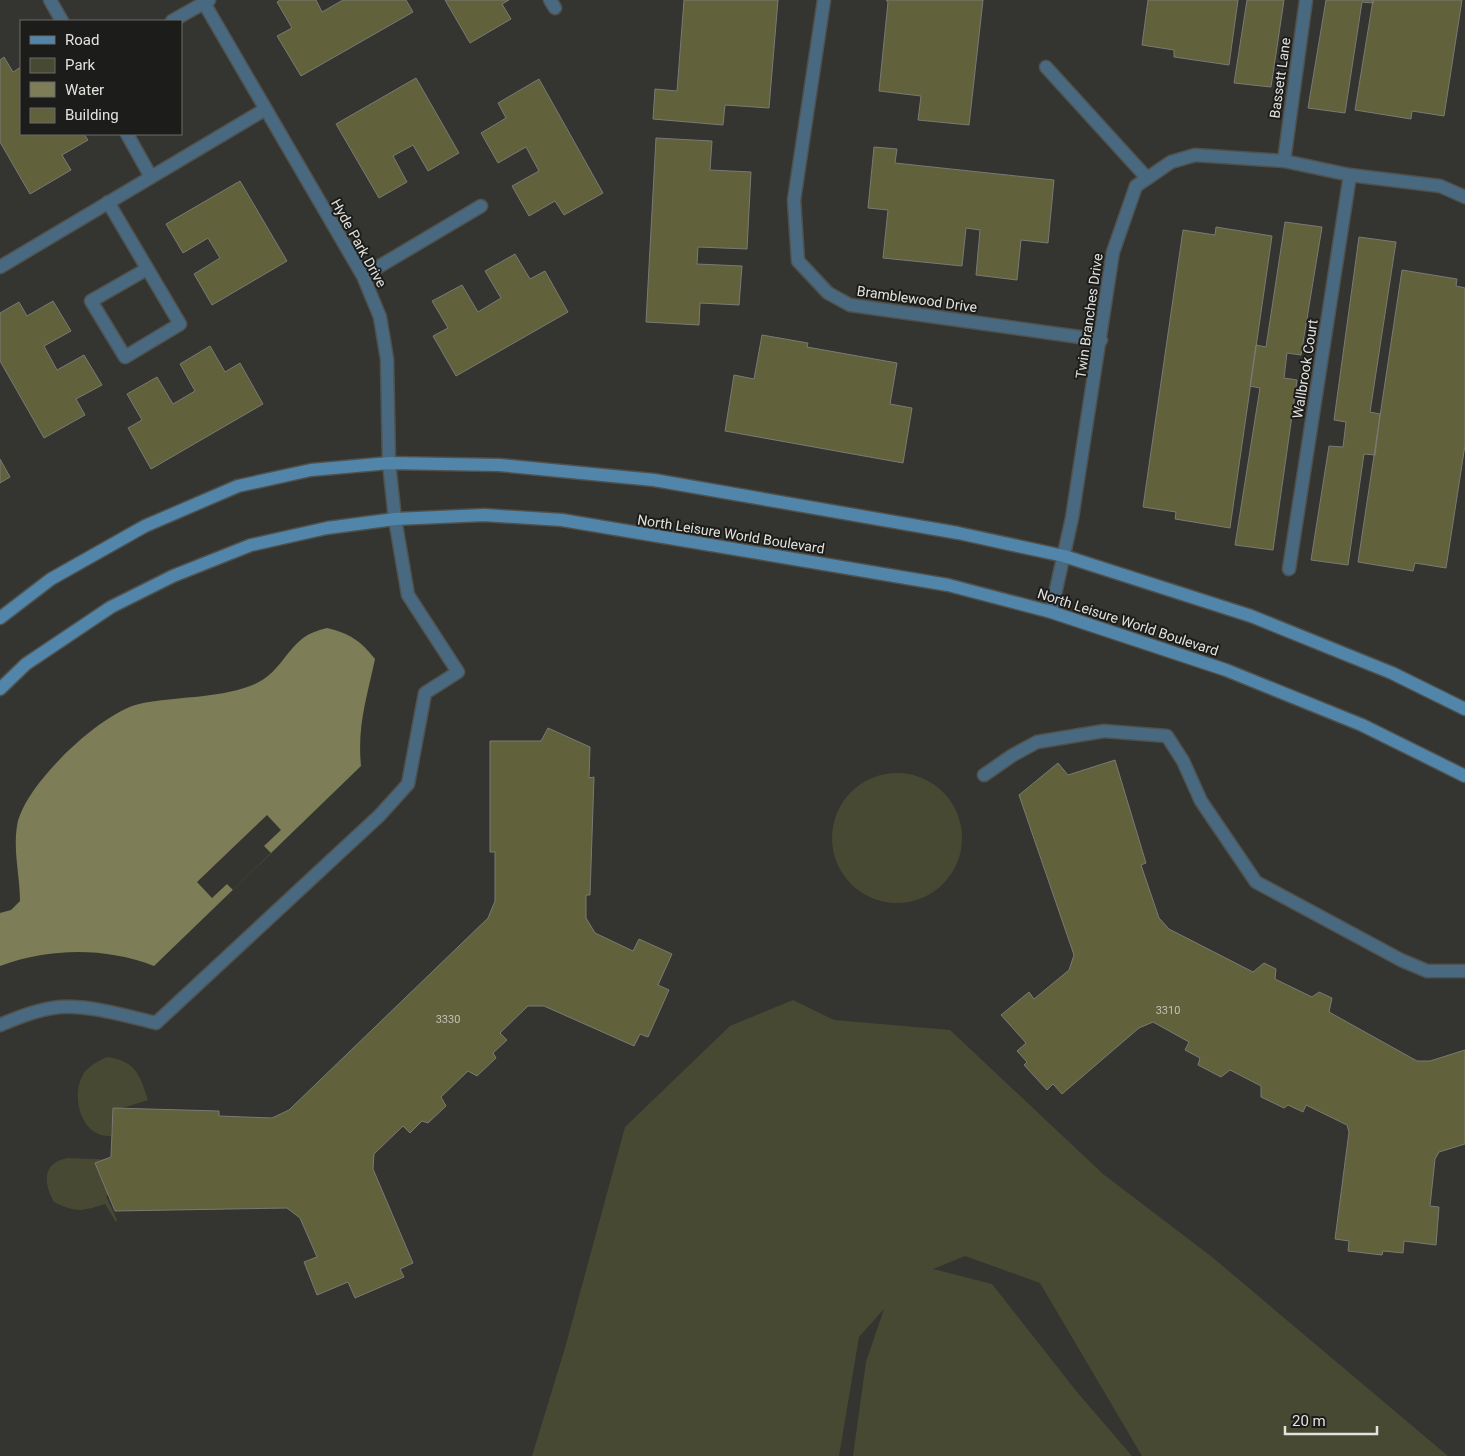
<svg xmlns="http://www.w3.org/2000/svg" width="1465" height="1456" font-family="Roboto,sans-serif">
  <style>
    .green { fill: #484933 }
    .water { fill: #7d7e57 }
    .pier { fill: #343530 }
    .building { fill: #61613c; stroke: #7a7a75 }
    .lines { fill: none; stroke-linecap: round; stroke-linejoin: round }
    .lane-casing { stroke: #50514c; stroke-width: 15 }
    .street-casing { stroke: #50514c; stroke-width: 15 }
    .secondary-casing { stroke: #50514c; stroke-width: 15 }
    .lane { stroke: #496980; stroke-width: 12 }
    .street { stroke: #496980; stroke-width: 12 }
    .secondary { stroke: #5186aa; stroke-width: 12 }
    .labels { text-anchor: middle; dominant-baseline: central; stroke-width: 4; stroke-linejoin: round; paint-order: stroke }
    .number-label { font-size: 11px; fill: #c2c2b6 }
    .street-label { font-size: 14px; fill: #e2e2df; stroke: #1c1c1a }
  </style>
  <rect width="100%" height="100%" fill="#343530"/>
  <path class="green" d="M832 838a65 65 0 1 1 130 0a65 65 0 1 1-130 0Z
    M 793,1000 L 834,1020 L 950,1030 L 1103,1174 L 1212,1257 L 1448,1456 L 1142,1456 L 1040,1283 L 965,1256 L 933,1269 L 992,1284 L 1077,1392 L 1132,1456 L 853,1456 L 866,1362 L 884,1309 L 859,1337 L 839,1456 L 532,1456 L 565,1348 L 625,1127 L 730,1026 Z
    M 107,1057 C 136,1061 140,1075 148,1100 L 113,1111 L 111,1136 C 80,1138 70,1094 84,1073 C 90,1065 99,1061 107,1057 Z
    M 68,1158 L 116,1160 L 121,1189 L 106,1196 L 117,1220 L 116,1222 L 105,1204 C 83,1211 76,1213 54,1202 C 43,1182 42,1163 68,1158 Z"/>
  <path class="water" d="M 327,628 C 349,633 361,641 375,659 C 367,697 357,726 361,766 L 154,966 C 104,947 50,948 0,966 L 0,913 L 11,910 L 20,901 C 20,876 13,852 17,826 C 23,786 100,713 139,704 C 175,696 215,699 250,686 C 278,676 283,654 303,638 C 310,633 318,630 327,628 Z"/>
  <path class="pier" d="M 267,815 L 281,830 L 264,846 L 271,853 L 233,890 L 227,884 L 212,898 L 197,882 Z"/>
  <path class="building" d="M 280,0 L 316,0 L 322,12 L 343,0 L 406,0 L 413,12 L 301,76 L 277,36 L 292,28 L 277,2 Z
    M 445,0 L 509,0 L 502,4 L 511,19 L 470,43 Z
    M 684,0 L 778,0 L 769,108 L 725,105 L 723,125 L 653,119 L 655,89 L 677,91 Z
    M 886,0 L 983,0 L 969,125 L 918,120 L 921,96 L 879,91 L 888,2 Z
    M 1148,0 L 1238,0 L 1229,65 L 1174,57 L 1174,50 L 1142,45 Z
    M 1247,0 L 1284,0 L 1271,87 L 1234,83 Z
    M 1326,0 L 1373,0 L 1373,3 L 1362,2 L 1345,113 L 1308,108 Z
    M 1373,0 L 1462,0 L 1444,116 L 1412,111 L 1411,119 L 1355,110 Z
    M 4,57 L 13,72 L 21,67 L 21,134 L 84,134 L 88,140 L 62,155 L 71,170 L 30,194 L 0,142 L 0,60 Z
    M 416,78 L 459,153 L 428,171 L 413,145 L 393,156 L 407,182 L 379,198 L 336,124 Z
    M 539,79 L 603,193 L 564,215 L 555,201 L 529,216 L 512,186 L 539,171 L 526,147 L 498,163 L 481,133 L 506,118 L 498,103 Z
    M 656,138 L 712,141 L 710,170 L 751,172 L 747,249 L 698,247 L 697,264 L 742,266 L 739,305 L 700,303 L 699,325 L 646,322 Z
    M 874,147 L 897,149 L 895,163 L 1054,180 L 1048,243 L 1021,240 L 1017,280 L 976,275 L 980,230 L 966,228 L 962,266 L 883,258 L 888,210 L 868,208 Z
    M 240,181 L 287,261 L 212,305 L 194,274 L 220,258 L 208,238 L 183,253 L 166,224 Z
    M 1285,222 L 1322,227 L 1301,355 L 1287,353 L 1284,378 L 1297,380 L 1273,550 L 1235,545 L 1260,388 L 1250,386 L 1256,345 L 1266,347 Z
    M 1216,227 L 1272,236 L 1230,528 L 1175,519 L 1176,512 L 1143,507 L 1183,230 L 1215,235 Z
    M 1359,237 L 1396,242 L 1370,412 L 1380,414 L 1375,455 L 1364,454 L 1348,565 L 1311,560 L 1329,446 L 1343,447 L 1346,422 L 1334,420 Z
    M 515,254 L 530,279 L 545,271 L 568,312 L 456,376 L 433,336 L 448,328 L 432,301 L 462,285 L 478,312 L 501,298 L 485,271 Z
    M 1402,270 L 1457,279 L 1456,286 L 1465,288 L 1465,445 L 1446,568 L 1415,563 L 1413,571 L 1358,562 Z
    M 53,301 L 71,331 L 44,346 L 57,370 L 84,355 L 102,385 L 76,399 L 85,415 L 44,438 L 0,361 L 0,313 L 19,302 L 27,316 Z
    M 762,335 L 808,343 L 807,347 L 897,363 L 890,404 L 912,408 L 903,463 L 725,431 L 734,375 L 754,379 Z
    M 210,346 L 225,372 L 240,363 L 263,404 L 151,469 L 128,428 L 142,420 L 127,394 L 157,377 L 173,404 L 195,391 L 180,364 Z
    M 0,459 L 10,477 L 0,483 Z
    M 548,728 L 590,747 L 589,778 L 594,777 L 590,895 L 586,895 L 586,918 L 595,933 L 633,951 L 639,939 L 672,954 L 658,985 L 669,990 L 648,1037 L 640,1034 L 634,1046 L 544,1006 L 528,1006 L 500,1033 L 507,1040 L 493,1053 L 496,1058 L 477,1076 L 468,1071 L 441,1097 L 446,1106 L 428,1123 L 422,1121 L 410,1133 L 403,1126 L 374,1154 L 373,1169 L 413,1263 L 400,1269 L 404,1277 L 355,1298 L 348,1282 L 317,1295 L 304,1262 L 317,1257 L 300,1218 L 287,1208 L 115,1211 L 95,1163 L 111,1157 L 113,1108 L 219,1111 L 219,1116 L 272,1118 L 289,1110 L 488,918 L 495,901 L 495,852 L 490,852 L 490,741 L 541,741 Z
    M 1115,760 L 1146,863 L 1141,865 L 1159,918 L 1169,929 L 1253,972 L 1264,963 L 1276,969 L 1275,979 L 1312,997 L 1319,992 L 1332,998 L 1329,1012 L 1417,1061 L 1430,1061 L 1465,1050 L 1465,1144 L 1439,1152 L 1435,1159 L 1430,1206 L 1439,1207 L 1436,1245 L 1404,1241 L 1403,1253 L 1383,1251 L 1382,1255 L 1348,1251 L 1349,1241 L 1335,1239 L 1349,1132 L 1347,1125 L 1306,1105 L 1303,1112 L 1288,1105 L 1284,1108 L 1261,1097 L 1261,1086 L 1230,1070 L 1221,1077 L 1198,1065 L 1200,1058 L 1185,1050 L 1189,1042 L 1153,1022 L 1139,1028 L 1062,1094 L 1053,1084 L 1047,1090 L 1024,1065 L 1027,1062 L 1017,1051 L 1026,1043 L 1001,1015 L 1029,992 L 1034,999 L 1069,970 L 1074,955 L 1019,795 L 1058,763 L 1068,775 Z"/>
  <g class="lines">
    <g class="lane-casing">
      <path id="lane" d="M 1046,67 L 1147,178
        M 984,775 L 1013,755 L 1037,742 L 1104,731 L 1167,736 L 1183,761 L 1201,801 L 1256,882 L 1401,960 L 1427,971 L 1465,971
        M 0,1025 C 19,1017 39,1009 60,1007 C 91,1005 126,1016 156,1023 L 380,815 L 408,784 L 425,693 L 458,672 L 408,595 L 395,519 L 389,463"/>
    </g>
    <g class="street-casing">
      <path id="street" d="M 50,0 L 62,21
        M 550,0 L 555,8
        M 824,0 L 794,200 L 798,261 L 828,293 L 850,305 L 1101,340
        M 204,3 L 363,276 L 380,317 L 387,359 L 389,463
        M 172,21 L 209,0
        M 127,134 L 151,177
        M 1284,161 L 1306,0
        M 108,202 L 180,324 L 125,357 L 91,301 L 147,269
        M 0,267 L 264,110
        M 363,276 L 481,206
        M 1289,569 L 1350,175
        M 1051,612 L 1072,518 L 1113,252 L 1136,186 L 1171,162 L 1195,155 L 1284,161 L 1350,175 L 1440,186 L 1465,197"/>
    </g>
    <g class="secondary-casing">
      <path id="secondary" d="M 0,618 L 51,579 L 145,526 L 238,486 L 311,470 L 389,463 L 499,465 L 654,480 L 958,533 L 1064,556 L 1251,616 L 1392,673 L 1465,709
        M 0,689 L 26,664 L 111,607 L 173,576 L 251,545 L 327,528 L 395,519 L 484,515 L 562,520 L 948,585 L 1051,612 L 1226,670 L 1362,725 L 1465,776"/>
    </g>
    <use href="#lane" class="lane"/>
    <use href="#street" class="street"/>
    <use href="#secondary" class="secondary"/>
  </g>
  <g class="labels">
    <g class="number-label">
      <text x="1168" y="1010">3310</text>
      <text x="448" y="1019">3330</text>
    </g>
    <g class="street-label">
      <text transform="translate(1280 78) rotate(-82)">Bassett Lane</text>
      <text transform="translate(359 243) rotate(61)">Hyde Park Drive</text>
      <text transform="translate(917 299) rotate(8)">Bramblewood Drive</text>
      <text transform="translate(1089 316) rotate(-82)">Twin Branches Drive</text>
      <text transform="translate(1305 369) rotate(-81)">Wallbrook Court</text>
      <text transform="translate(731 534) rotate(9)">North Leisure World Boulevard</text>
      <text transform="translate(1128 622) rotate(18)">North Leisure World Boulevard</text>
    </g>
  </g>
  <rect x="20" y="20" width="162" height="115" fill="#1c1c1a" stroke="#6b6b69"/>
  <rect x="30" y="36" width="25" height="8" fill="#5186aa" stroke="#6b6b69"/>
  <text x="65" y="45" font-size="15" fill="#e2e2df">Road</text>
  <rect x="30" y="58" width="25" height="15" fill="#484933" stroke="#6b6b69"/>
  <text x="65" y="70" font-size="15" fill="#e2e2df">Park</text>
  <rect x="30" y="82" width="25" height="15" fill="#7d7e57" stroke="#6b6b69"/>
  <text x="65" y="95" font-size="15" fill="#e2e2df">Water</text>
  <rect x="30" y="108" width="25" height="15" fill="#61613c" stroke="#6b6b69"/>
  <text x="65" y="120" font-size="15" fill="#e2e2df">Building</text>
  <path d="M1285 1426v8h92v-8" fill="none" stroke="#e2e2df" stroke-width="2.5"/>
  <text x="1292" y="1426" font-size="15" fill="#e2e2df" stroke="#1c1c1a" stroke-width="4" paint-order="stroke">20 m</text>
</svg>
